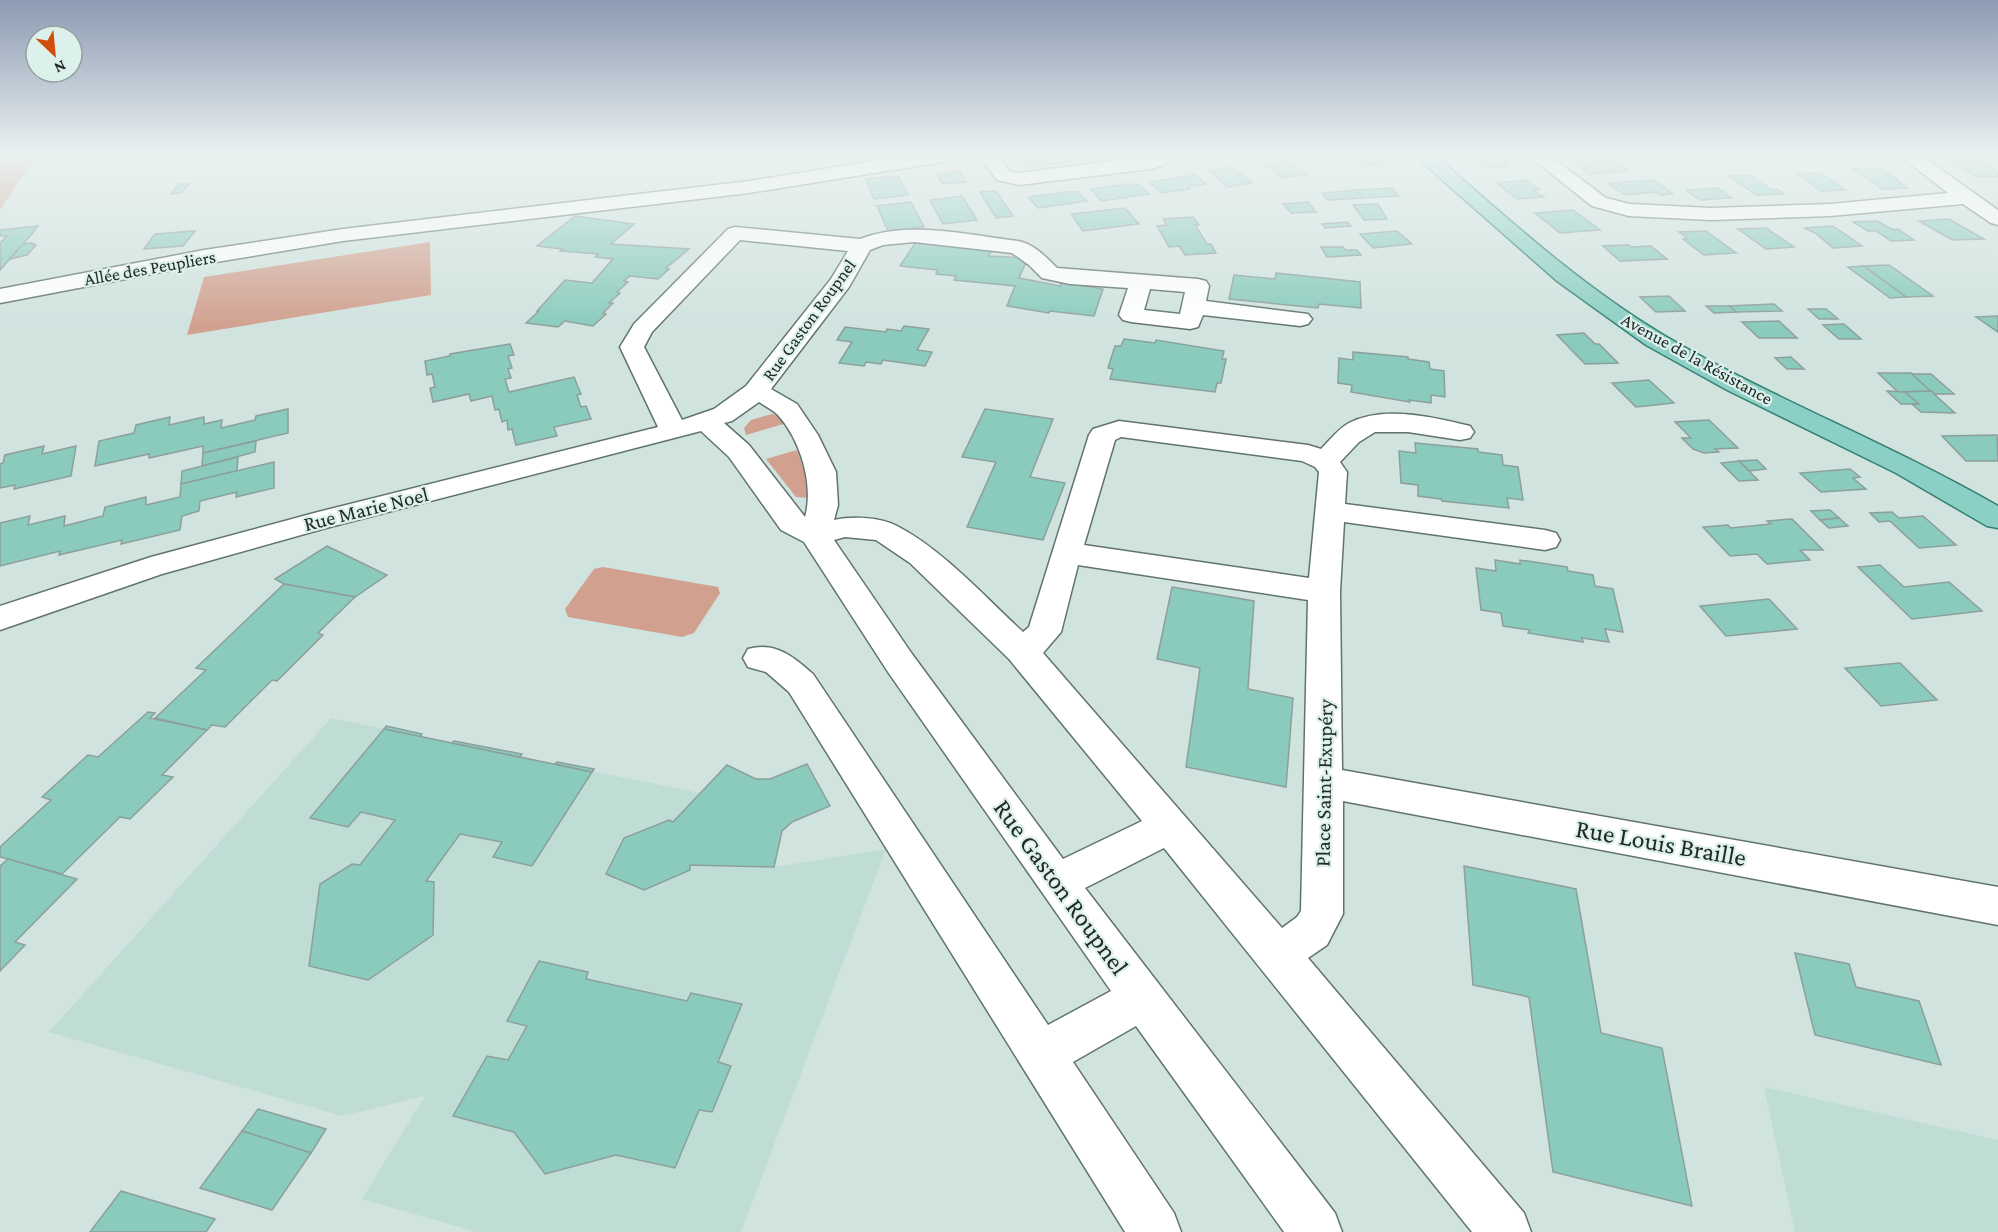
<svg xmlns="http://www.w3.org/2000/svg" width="1998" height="1232" viewBox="0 0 1998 1232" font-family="'Crimson Pro',serif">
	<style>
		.built { fill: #bfdcd5 }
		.green { fill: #d1a08e }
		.building { fill: #8acbbd; stroke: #8d9f9b; stroke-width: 1.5 }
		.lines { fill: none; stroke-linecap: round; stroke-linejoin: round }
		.minor-casing { stroke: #61736f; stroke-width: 3 }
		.major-casing { stroke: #358073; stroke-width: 3 }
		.minor { fill: #fff; fill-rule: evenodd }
		.major { fill: #8ccfc4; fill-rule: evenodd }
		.labels { text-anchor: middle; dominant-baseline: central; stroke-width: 4.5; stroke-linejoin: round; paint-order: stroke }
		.far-street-label { font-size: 18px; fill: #222a28; stroke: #ddf1ec }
		.street-label { font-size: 21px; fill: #222a28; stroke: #ddf1ec }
		.near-street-label { font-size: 26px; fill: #222a28; stroke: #ddf1ec }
	</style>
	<rect width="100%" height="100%" fill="#d0e3df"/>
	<!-- built -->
	<g class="built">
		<path d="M331,718L700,793L673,822L669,820L606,874L644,890L689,870L690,865L774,867L886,849L741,1232H477L362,1199L425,1096L342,1116L49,1032Z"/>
		<path d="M1764,1087L1998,1140V1232H1795Z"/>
	</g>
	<!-- green -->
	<g class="green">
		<path d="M0,156H36L0,210Z"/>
		<path d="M430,242L431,295L187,335L204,277Z"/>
		<path d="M772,414L779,416L787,423L746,435L744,428L751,420Z"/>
		<path d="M797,450L812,493L809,498L796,497L766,459Z"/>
		<path d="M603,567L718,587L720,593L694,633L682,637L568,617L565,609L594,569Z"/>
	</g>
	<!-- building -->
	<g class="building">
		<path d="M1027,156H1065L1070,162L1029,167L1025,163L1034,162Z"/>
		<path d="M1354,156H1378L1387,164L1366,166Z"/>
		<path d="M1476,156H1502L1509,162H1504L1510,166L1485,168L1480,163H1485Z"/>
		<path d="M1758,156H1804L1812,161L1769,163Z"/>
		<path d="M1979,160L1998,172V177H1977L1950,161Z"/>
		<path d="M1289,161L1307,175L1282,178L1265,164Z"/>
		<path d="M1614,161L1628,171L1590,174L1576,163Z"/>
		<path d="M1232,167L1252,183L1228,187L1209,171Z"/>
		<path d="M1877,168L1899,180H1896L1908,188L1882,189L1853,169Z"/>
		<path d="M959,171L966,182L943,184L936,174Z"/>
		<path d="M1821,173L1846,190L1821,191L1797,174Z"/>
		<path d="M1195,175L1206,184L1188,187L1190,189L1162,193L1149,182Z"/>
		<path d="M1750,175L1772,190L1777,189L1784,194L1757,195L1728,176Z"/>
		<path d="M898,176L908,195L874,199L866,179Z"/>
		<path d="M1527,180L1540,190H1532L1544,197L1517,199L1497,183Z"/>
		<path d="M1654,180L1673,194L1661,195L1656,192L1625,195L1608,183Z"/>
		<path d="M179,184H189L181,193L171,194Z"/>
		<path d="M1127,184L1139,185L1149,194L1101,201L1091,189Z"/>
		<path d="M1392,188L1399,196L1362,198L1356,190Z"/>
		<path d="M1718,188L1732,198L1700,200L1686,190Z"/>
		<path d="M1356,190L1362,198L1328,200L1322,193Z"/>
		<path d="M996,191L1013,216L996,218L980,192Z"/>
		<path d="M1065,192H1078L1087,201L1038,208L1028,197Z"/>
		<path d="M962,196L977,220L943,224L930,200Z"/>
		<path d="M911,202L924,227L888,231L877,206Z"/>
		<path d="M1308,202L1316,212L1291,213L1283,204Z"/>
		<path d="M1378,204L1387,219L1364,220L1353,205Z"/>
		<path d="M1125,208L1139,224L1083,231L1071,214Z"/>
		<path d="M1573,210L1600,230L1560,233L1535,213Z"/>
		<path d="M575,216L634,224L611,244L689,249L666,268L669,269L658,279L630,276L624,281L628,282L617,292L620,293L609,303H613L603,313L606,314L593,326L565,321L558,327L526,323L539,311H537L565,280L592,283L613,259L595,257L598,254L560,251L562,249L537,246Z"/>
		<path d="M1193,217L1199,225H1195L1207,244H1211L1216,253L1185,255L1179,246L1169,247L1157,226L1167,225L1163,219Z"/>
		<path d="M1949,219L1984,239L1952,240L1919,221Z"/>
		<path d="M1877,221L1893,230L1898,229L1914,240L1891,241L1876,231H1868L1853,222Z"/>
		<path d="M1347,222L1351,226L1325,228L1322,224Z"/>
		<path d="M38,226L32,234L0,270V243L7,236H0V230Z"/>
		<path d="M1833,226L1862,246L1833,248L1815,233L1804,228Z"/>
		<path d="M1766,228L1794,247L1766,249L1738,229Z"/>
		<path d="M195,231L183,246L144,249L155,234Z"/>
		<path d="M1397,231L1412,244L1373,248L1360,234Z"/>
		<path d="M1706,231L1736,253L1704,255L1683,239H1688L1679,232Z"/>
		<path d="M916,242L992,251L988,256L1028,258L1019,278L1060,286L1061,282L1103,289L1094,316L1050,311L1049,313L1007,306L1015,286L954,280L956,276L936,274L937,270L900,266Z"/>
		<path d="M32,243L36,245L27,255L10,259L23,244Z"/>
		<path d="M1629,245L1631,247L1651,246L1667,259L1620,261L1603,246Z"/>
		<path d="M1321,247H1343L1345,250H1357L1361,255L1327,257Z"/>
		<path d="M1889,265L1895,269L1933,296L1906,297L1864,266Z"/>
		<path d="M1864,266L1869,270L1906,297L1890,298L1848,267Z"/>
		<path d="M1276,273L1360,282L1361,308L1319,304L1318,308L1229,299L1234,275L1275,279Z"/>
		<path d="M1669,296L1685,311L1656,312L1640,297Z"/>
		<path d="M1774,304L1782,311L1736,312L1729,306Z"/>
		<path d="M1706,306H1729L1736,312L1714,313Z"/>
		<path d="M1808,309H1826L1838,319H1819Z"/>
		<path d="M1998,316V332L1976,317Z"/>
		<path d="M1779,321L1797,338H1759L1742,322Z"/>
		<path d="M1844,324L1861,339H1839L1823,325Z"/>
		<path d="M904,326L929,329L917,350L932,352L925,366L883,360L881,364L866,362L864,366L839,363L852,342L837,340L845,327L886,332L887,329L901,331Z"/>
		<path d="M1584,333L1595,344H1599L1618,363L1585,364L1557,335Z"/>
		<path d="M1124,339L1155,343L1156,340L1224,351L1222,359H1226L1221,383H1217L1215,392L1110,379L1113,369L1108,368L1115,346H1121Z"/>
		<path d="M510,344L514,355L508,356L512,368L508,369L511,378L505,379L509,392L574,377L581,394L577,395L581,407L586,406L591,419L554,427L557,436L516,445L512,429L508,430L507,420L502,422L499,409L495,410L492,396L471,401L469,394L433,402L430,388L435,387L432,374L427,375L425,361L450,356V354Z"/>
		<path d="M1353,352L1408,357V359L1429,362L1430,369L1444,371L1445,397L1431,395V403L1409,400L1410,402L1351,392L1352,385L1338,383L1339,358L1353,360Z"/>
		<path d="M1791,357L1804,369H1787L1775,358Z"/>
		<path d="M1878,373H1911L1932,391L1898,392Z"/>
		<path d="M1912,374H1931L1954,394H1934Z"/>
		<path d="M1649,380L1674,403L1636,407L1612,383Z"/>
		<path d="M1887,391L1905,392L1919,404H1901Z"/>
		<path d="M1932,391L1934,394L1955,413L1921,412L1912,404H1919L1905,392Z"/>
		<path d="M288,409V433L203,453V446L149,458V454L95,466L99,441L134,433L136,425L170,417L169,425L204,417V424L222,420L221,428L255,420L256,416Z"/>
		<path d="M985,409L1053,419L1030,477L1065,483L1043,540L967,527L996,462L962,457Z"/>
		<path d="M1709,420L1738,448L1715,449L1719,452L1704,453L1693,449L1682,438H1691L1675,422Z"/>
		<path d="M1997,435L1998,461H1966L1942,436Z"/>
		<path d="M256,441L255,452L202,466L203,453Z"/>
		<path d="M1415,443L1478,449V452L1502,455L1503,465L1518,467L1523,500L1507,498L1509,508L1442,501L1441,499L1418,496V485L1401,483L1399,451L1416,453Z"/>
		<path d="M44,446L42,454L76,446L71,476L14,489L15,485L0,488V464L3,463L5,455Z"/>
		<path d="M238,457L237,471L181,484L182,471Z"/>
		<path d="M1757,460L1766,469L1749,471L1739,461Z"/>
		<path d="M1739,461L1758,480L1739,481L1721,463Z"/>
		<path d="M274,462V488L236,497L237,492L200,501L199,511L182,516L180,530L121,544L122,540L59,555L60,551L0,566V523L30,516L28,525L65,516L64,526L103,516L105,507L146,497V505L180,497L181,484Z"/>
		<path d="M1850,469L1860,477L1853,478L1866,489L1821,492L1800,473Z"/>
		<path d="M1830,510L1839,518L1820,520L1811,511Z"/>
		<path d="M1892,512L1899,518L1923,516L1956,545L1919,548L1890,521L1879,522L1870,513Z"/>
		<path d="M1839,518L1848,526L1829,528L1820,520Z"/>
		<path d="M1792,519L1823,550H1800L1810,560L1767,564L1757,554L1730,556L1703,527L1728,525L1731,528L1771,524L1767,521Z"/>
		<path d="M327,546L387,575L355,597L284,584L275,579Z"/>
		<path d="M1495,560L1520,564V560L1567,567L1568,571L1593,575L1595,586L1613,589L1623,632L1605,629L1609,642L1582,638L1583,642L1528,633L1530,630L1503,626L1501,613L1481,610L1476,568L1496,571Z"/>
		<path d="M1880,565L1904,587L1949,582L1982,611L1912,619L1858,567Z"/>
		<path d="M284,584L355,597L318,633L323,635L277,681L272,680L225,727L212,725L207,730L155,718L206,670L196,668Z"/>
		<path d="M1172,587L1254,601L1248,689L1293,698L1286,787L1186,767L1200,668L1157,659Z"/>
		<path d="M1769,599L1797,629L1726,636L1700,606Z"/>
		<path d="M1900,663L1937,700L1881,706L1845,668Z"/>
		<path d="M148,712L155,713L150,718L207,730L162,775L173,777L130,819L120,817L62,874L0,857V847L51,800L42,797L88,755L98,757Z"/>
		<path d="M386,726L422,734L420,737L384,729Z"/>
		<path d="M384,729L592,772L532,866L493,857L502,842L460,834L426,881L434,882L433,935L368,980L309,966L320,884L352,864L360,865L395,820L361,812L348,827L310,818Z"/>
		<path d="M454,741L522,754L520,757L452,743Z"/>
		<path d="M557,762L594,769L592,772L555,764Z"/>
		<path d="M807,764L830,806L792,822L782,831L774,867L690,865V870L644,890L606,874L624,838L669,820L673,822L727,765L756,779H770Z"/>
		<path d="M8,859L77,879L15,942L25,945L0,971V866Z"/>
		<path d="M1464,866L1576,889L1601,1033L1662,1048L1692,1206L1553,1172L1529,997L1473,985Z"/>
		<path d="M1795,953L1849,964L1856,987L1919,1001L1941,1065L1815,1035Z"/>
		<path d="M539,961L588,972L586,979L687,1001L691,993L742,1004L718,1062L731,1066L712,1112L699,1110L675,1168L616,1155L545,1174L514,1132L453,1116L487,1056L508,1060L527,1026L507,1021Z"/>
		<path d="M258,1109L326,1129L311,1153L242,1131Z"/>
		<path d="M242,1131L311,1153L272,1210L200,1188Z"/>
		<path d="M121,1191L215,1219L206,1232H90Z"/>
	</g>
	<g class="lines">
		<defs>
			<g id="minor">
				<path d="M904,156H951L949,160L942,162L749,193L343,241L204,264L0,303V289L204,250L343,229L749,181Z"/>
				<path d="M979,156H998L1010,172L1019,173L1151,156H1170L1166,164L1151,169L1019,185L997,180Z"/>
				<path d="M1529,156H1550L1606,198L1630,204L1711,208L1830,204L1948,193L1900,156H1922L1998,210V225L1991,223L1963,204L1830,216L1711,220L1629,216L1592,206Z"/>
				<path d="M735,227L860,239C908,220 968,235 1018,241C1034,244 1046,257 1057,268L1198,279L1206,281L1209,286L1206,301L1308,314L1312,319L1308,324L1300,326L1203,315L1198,327L1190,329L1131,322L1123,320L1119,315L1128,288L1070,284L1042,278L1029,265L1012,253L914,242L883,245L870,250L849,287L771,389L797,404L818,435L836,472L838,505L834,520C852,516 880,517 897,526C942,549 986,598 1023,632L1029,627L1089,435L1093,429L1119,421L1308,445L1321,449C1330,440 1338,429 1349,423C1383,405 1434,417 1470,426L1474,432L1470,438L1460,440L1408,432H1375L1359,442L1340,462L1347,472L1345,504L1545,530L1556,533L1560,540L1556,547L1545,550L1344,522L1340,591L1342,770L1998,887V925L1343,801V914L1327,945L1308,958L1524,1213L1531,1232H1472L1164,848L1085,888L1335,1213L1342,1232H1284L1136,1026L1073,1062L1174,1213L1181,1232H1125L789,692L766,672L748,667L743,658L748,649C775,641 794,657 813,674L1048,1025L1111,991L888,672L804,542L781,530L729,457L701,431L326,528L162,574L0,630V606L151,557L318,512L658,427L620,347L634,324L728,229ZM740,240L848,251L831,279L746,386L714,409L682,420L644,347L652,332ZM1150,289L1185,292L1180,314L1144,310ZM759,402C765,406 773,410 778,415C801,441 814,485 805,517L749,445L724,423L732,421ZM1121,437L1302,461L1315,467L1319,472L1309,578L1084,545L1115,440ZM845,537L876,540L910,563L1009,659L1142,821L1063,859L912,654L834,540ZM1078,565L1308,600L1301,911L1297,917L1282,928L1043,653L1061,632Z"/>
			</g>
			<path id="major" d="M1415,156H1436C1509,220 1581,286 1665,336C1773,399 1890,444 1998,506V528L1987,526L1896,473L1727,390L1646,345L1557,281Z"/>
		</defs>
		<!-- minor casing -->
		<use href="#minor" class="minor-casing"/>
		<!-- major casing -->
		<use href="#major" class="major-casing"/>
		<!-- minor -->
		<use href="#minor" class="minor"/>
		<!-- major -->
		<use href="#major" class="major"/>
	</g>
	<!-- sky -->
	<linearGradient id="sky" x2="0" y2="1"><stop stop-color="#8d9ab2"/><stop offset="0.47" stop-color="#eaf2f1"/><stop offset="1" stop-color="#eaf2f1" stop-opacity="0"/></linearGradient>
	<rect width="1998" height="329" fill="url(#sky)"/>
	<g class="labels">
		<!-- far-street labels -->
		<g class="far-street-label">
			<text transform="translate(150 268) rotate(-10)">Allée des Peupliers</text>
			<text transform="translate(809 320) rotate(-54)">Rue Gaston Roupnel</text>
			<text transform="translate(1697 359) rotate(29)">Avenue de la Résistance</text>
		</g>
		<!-- street labels -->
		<g class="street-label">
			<text transform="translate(366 509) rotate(-14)">Rue Marie Noel</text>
			<text transform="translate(1324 783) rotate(-89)">Place Saint-Exupéry</text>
		</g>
		<!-- near-street labels -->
		<g class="near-street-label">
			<text transform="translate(1661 843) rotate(10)">Rue Louis Braille</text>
			<text transform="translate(1061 887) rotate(54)">Rue Gaston Roupnel</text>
		</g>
	</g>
	<!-- north arrow -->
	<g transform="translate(54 54) rotate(154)"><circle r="28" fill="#ddf1ec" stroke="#92a19e" stroke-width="1.5"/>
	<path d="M0-4.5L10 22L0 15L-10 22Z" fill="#d24d0d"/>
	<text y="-9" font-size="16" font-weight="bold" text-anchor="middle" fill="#222a28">N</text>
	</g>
</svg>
